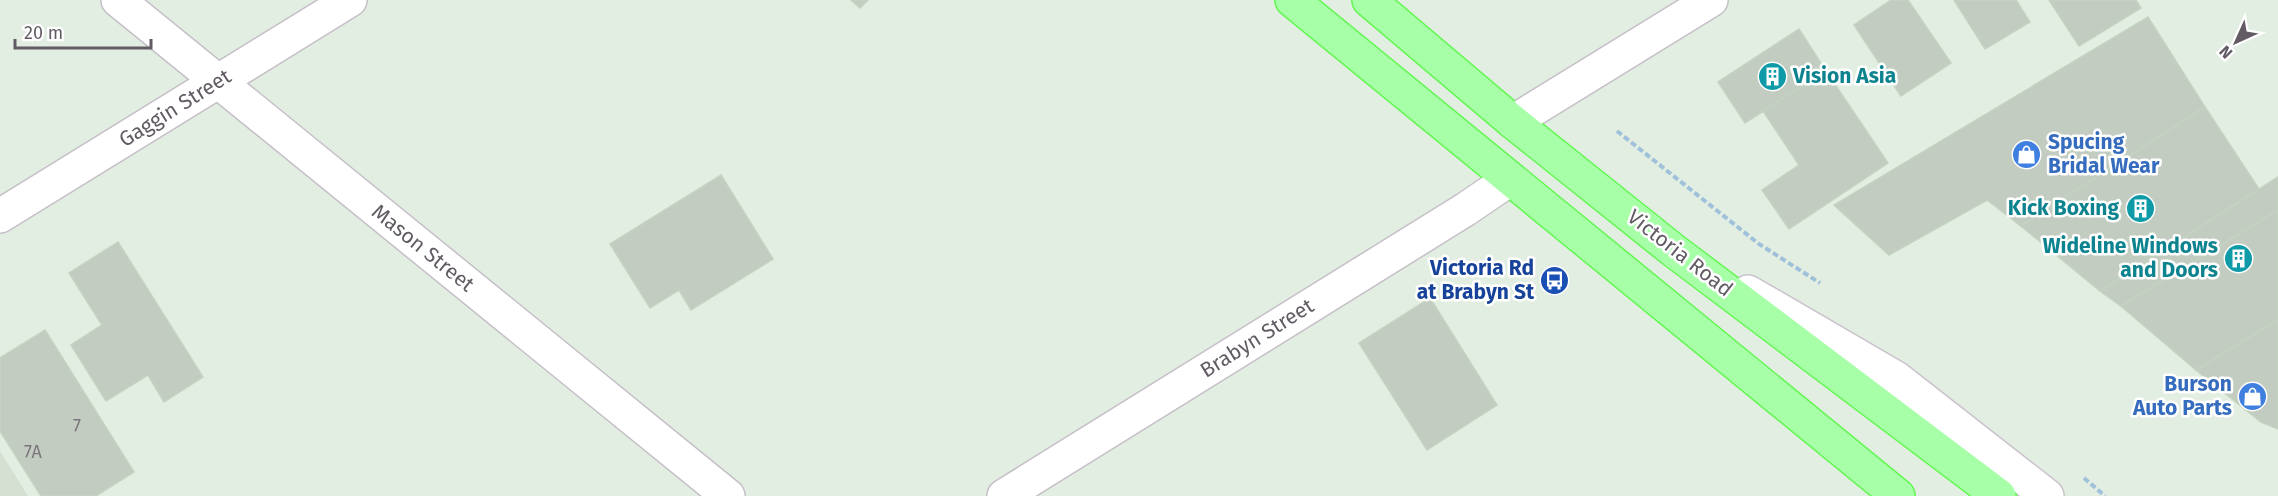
<svg xmlns="http://www.w3.org/2000/svg" width="2278" height="496" viewBox="0 0 2278 496" font-family="'Fira Sans',sans-serif">
	<style>
		.education { fill: #d5e0d3 }
		.building { fill: #c3ccc1; stroke: #c3d3c1; stroke-width: 1.5 }
		.lines { fill: none; stroke-linecap: round; stroke-linejoin: round }
		.street-casing { stroke: #c5bfc7; stroke-width: 36 }
		.secondary-casing { stroke: #cac2cc; stroke-width: 36 }
		.primary-casing { stroke: #64f753; stroke-width: 36 }
		.path { stroke: #a0c1da; stroke-width: 4; stroke-dasharray: 6 3; stroke-linecap: butt }
		.street { stroke: #fff; stroke-width: 33 }
		.secondary { stroke: #fff; stroke-width: 33 }
		.primary { stroke: #a7ffa8; stroke-width: 33 }
		.labels { text-anchor: middle; dominant-baseline: central; stroke-width: 5; stroke-linejoin: round; paint-order: stroke }
		.number-label { font-size: 18px; fill: #7a777b }
		.culture-label { font-size: 21px; font-weight: bold; fill: #0d838f; stroke: #fff; text-anchor: end }
		.street-label { font-size: 21px; fill: #625b64; stroke: #fff }
		.shop-label { font-size: 21px; font-weight: bold; fill: #366cbe; stroke: #fff; text-anchor: start }
		.transit-label { font-size: 21px; font-weight: bold; fill: #164399; stroke: #fff; text-anchor: end }
	</style>
	<rect width="100%" height="100%" fill="#e3eee3"/>
	<!-- education -->
	<path class="education" d="M0,451L28,496H0Z"/>
	<!-- building -->
	<g class="building">
		<path d="M851,0H868L860,8Z"/>
		<path d="M1891,0H1908L1951,63L1901,96L1854,25Z"/>
		<path d="M1954,0H2016L2030,22L1985,49Z"/>
		<path d="M2049,0H2136L2141,8L2079,46Z"/>
		<path d="M2148,17L2205,107L2021,226L1987,200L1889,255L1834,205Z"/>
		<path d="M1799,29L1826,71L1745,123L1718,82Z"/>
		<path d="M1826,71L1888,163L1789,229L1762,190L1799,165L1763,111Z"/>
		<path d="M2205,107L2259,189L2100,291L2021,226Z"/>
		<path d="M721,175L773,259L691,310L679,290L650,308L610,244Z"/>
		<path d="M2278,177V210L2121,306L2100,291Z"/>
		<path d="M2278,210V320L2196,370L2121,306Z"/>
		<path d="M118,242L203,377L164,402L148,375L106,401L71,345L102,325L69,273Z"/>
		<path d="M1430,298L1497,405L1427,450L1359,343Z"/>
		<path d="M2278,320V429L2261,422L2196,370Z"/>
		<path d="M45,330L134,472L96,496H41L0,431V358Z"/>
	</g>
	<g class="lines">
		<defs>
			<g id="street">
				<path d="M118,0L728,496"/>
				<path d="M1513,122L1711,0"/>
				<path d="M0,216L350,0"/>
				<path d="M1004,496L1466,209L1510,179"/>
			</g>
			<path id="secondary" d="M1748,292L1896,378L2047,496"/>
			<g id="primary">
				<path d="M1292,0L1898,496"/>
				<path d="M1369,0L1513,122L1673,250L1999,496"/>
			</g>
		</defs>
		<!-- street casing -->
		<use href="#street" class="street-casing"/>
		<!-- secondary casing -->
		<use href="#secondary" class="secondary-casing"/>
		<!-- primary casing -->
		<use href="#primary" class="primary-casing"/>
		<!-- path -->
		<g class="path">
			<path d="M1617,131L1759,244L1820,283"/>
			<path d="M2084,478L2105,496"/>
		</g>
		<!-- street -->
		<use href="#street" class="street"/>
		<!-- secondary -->
		<use href="#secondary" class="secondary"/>
		<!-- primary -->
		<use href="#primary" class="primary"/>
	</g>
	<!-- icons -->
	<defs>
		<symbol id="building-disc" viewBox="-11 -11 22 22"><circle r="9.5" fill="#0f9aa8" stroke="#fff"/><path d="M-4-6H4V6H1V3H-1V6H-4ZM-2.5-4.3h1.7v1.8h-1.7ZM.8-4.3h1.7v1.8H.8ZM-2.5-1h1.7V.8h-1.7ZM.8-1h1.7V.8H.8Z" fill="#fff"/></symbol>
		<symbol id="shop-disc" viewBox="-11 -11 22 22"><circle r="9.5" fill="#3f7fe0" stroke="#fff"/><path d="M-5-2.5h2.3a2.7 3.5 0 0 1 5.4 0H5L5.5 6h-11ZM-1.5-2.5h3a1.5 2.3 0 0 0-3 0Z" fill="#fff"/></symbol>
		<symbol id="bus-disc" viewBox="-11 -11 22 22"><circle r="9.5" fill="#1a4fb4" stroke="#fff"/><path d="M-5-6H5V4H4V6H2V4H-2V6H-4V4H-5ZM-3.5-4V0h7V-4ZM-3.5 1.2v1.5H-2V1.2ZM2 1.2v1.5H3.5V1.2Z" fill="#fff"/></symbol>
	</defs>
	<g fill-rule="evenodd">
		<use href="#building-disc" x="1756" y="60" width="33" height="33"/>
		<use href="#shop-disc" x="2010" y="138" width="33" height="33"/>
		<use href="#building-disc" x="2124" y="192" width="33" height="33"/>
		<use href="#building-disc" x="2222" y="242" width="33" height="33"/>
		<use href="#bus-disc" x="1538" y="264" width="33" height="33"/>
		<use href="#shop-disc" x="2236" y="380" width="33" height="33"/>
	</g>
	<g class="labels">
		<!-- number labels -->
		<g class="number-label">
			<text x="77" y="426">7</text>
			<text x="33" y="452">7A</text>
		</g>
		<!-- culture labels -->
		<g class="culture-label">
			<text x="1793" y="76" text-anchor="start">Vision Asia</text>
			<text x="2119" y="208">Kick Boxing</text>
			<text x="2218" y="246">Wideline Windows<tspan x="2218" dy="24">and Doors</tspan></text>
		</g>
		<!-- street labels -->
		<g class="street-label">
			<text transform="translate(175 108) rotate(-32)">Gaggin Street</text>
			<text transform="translate(423 248) rotate(39)">Mason Street</text>
			<text transform="translate(1680 253) rotate(38)">Victoria Road</text>
			<text transform="translate(1257 338) rotate(-32)">Brabyn Street</text>
		</g>
		<!-- shop labels -->
		<g class="shop-label">
			<text x="2048" y="142">Spucing<tspan x="2048" dy="24">Bridal Wear</tspan></text>
			<text x="2232" y="384" text-anchor="end">Burson<tspan x="2232" dy="24">Auto Parts</tspan></text>
		</g>
		<!-- transit labels -->
		<g class="transit-label">
			<text x="1534" y="268">Victoria Rd<tspan x="1534" dy="24">at Brabyn St</tspan></text>
		</g>
	</g>
	<!-- north arrow -->
	<g transform="translate(2236 42) rotate(225)" stroke="#ffffff" stroke-width="4.5" paint-order="stroke">
	<path d="M0-4.5L10 22L0 15L-10 22Z" fill="#625b64"/>
	<text y="-9" font-size="16" font-weight="bold" text-anchor="middle" fill="#625b64">N</text>
	</g>
	<!-- scale -->
	<path d="M15 39v9h136v-9" fill="none" stroke="#625b64" stroke-width="3"/>
	<text x="24" y="39" font-size="18" fill="#625b64" stroke="#ffffff" stroke-width="4.5" paint-order="stroke">20 m</text>
</svg>
